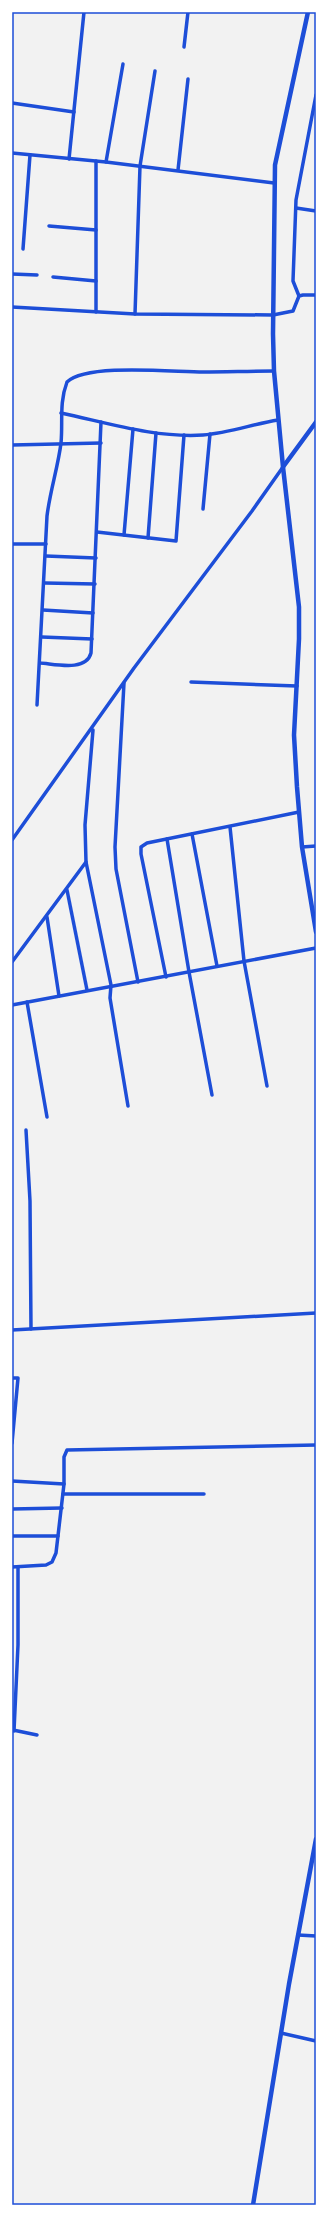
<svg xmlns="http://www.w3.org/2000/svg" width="328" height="2217" viewBox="0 0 328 2217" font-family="'Archivo Narrow',sans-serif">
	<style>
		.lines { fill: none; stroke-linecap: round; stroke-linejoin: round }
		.minor { stroke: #1d4ed8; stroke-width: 3.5 }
		.tertiary { stroke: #1d4ed8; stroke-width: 4.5 }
		.neatline { fill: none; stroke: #1d4ed8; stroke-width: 1.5 }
	</style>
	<rect width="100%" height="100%" fill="#f2f2f2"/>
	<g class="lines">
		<!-- minor -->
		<g class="minor">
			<path d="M184,47L188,12"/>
			<path d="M12,103L74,112"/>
			<path d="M12,153L106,162L274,183"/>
			<path d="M69,159L84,12"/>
			<path d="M96,161V312"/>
			<path d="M106,162L123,64"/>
			<path d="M178,170L188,79"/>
			<path d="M296,208L316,211"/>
			<path d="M49,226L96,230"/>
			<path d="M23,249L30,155"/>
			<path d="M12,274L37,275"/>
			<path d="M53,277L96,281"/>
			<path d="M299,296L293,281L296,200L316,95"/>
			<path d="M12,307L135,314L273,315L293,311L299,296L303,295H316"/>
			<path d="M135,314L140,166L155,71"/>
			<path d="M61,413C108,423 155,438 203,435C229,433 253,424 278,420"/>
			<path d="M12,445L101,443"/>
			<path d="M203,509L210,434"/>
			<path d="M97,532L176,541L184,435"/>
			<path d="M124,535L133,429"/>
			<path d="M148,538L156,433"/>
			<path d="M12,544H46"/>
			<path d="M46,556L96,558"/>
			<path d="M45,583L95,584"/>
			<path d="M43,610L93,613"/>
			<path d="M42,637L92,639"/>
			<path d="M40,663C55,664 86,672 91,653L101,422"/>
			<path d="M191,682L297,686"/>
			<path d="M124,683L115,847L116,869L138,982"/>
			<path d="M37,705L47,516C50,491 58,467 61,443C63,422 59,403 67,382C87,363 173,372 203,372C226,372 250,371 274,371"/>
			<path d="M93,730L85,825L86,862L111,985L110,998L128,1106"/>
			<path d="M230,827L244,961L267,1086"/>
			<path d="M192,834L217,966"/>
			<path d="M167,839L189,972L212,1095"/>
			<path d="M12,840L134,668L252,511L283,467"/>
			<path d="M302,847L316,846"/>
			<path d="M67,890L87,990"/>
			<path d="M47,917L59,996"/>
			<path d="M12,962L86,862"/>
			<path d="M166,977L141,854V847L147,843L299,812"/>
			<path d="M27,1002L47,1117"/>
			<path d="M12,1005L316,948"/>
			<path d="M26,1130L30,1201L31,1329"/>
			<path d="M12,1330L316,1313"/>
			<path d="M12,1378H18L12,1443"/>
			<path d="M12,1481L64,1484"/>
			<path d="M63,1494H204"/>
			<path d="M12,1509L62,1508"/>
			<path d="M12,1536H58"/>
			<path d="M12,1567L46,1565L52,1562L56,1553L64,1484V1457L67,1450L316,1445"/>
			<path d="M13,1730L37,1735"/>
			<path d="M14,1731L18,1645V1567"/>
			<path d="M298,1935L316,1936"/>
			<path d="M281,2033L316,2041"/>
		</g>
		<!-- tertiary -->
		<g class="tertiary">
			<path d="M308,12L275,165L273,334L274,371L283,467L299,607V639L294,735L297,787L302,847L316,932"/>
			<path d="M283,467L316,422"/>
			<path d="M253,2205L289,1984L316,1839"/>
		</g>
	</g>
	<!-- border -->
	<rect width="328" height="2217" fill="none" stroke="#ffffff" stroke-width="26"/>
	<rect x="13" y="13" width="302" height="2191" class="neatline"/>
</svg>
